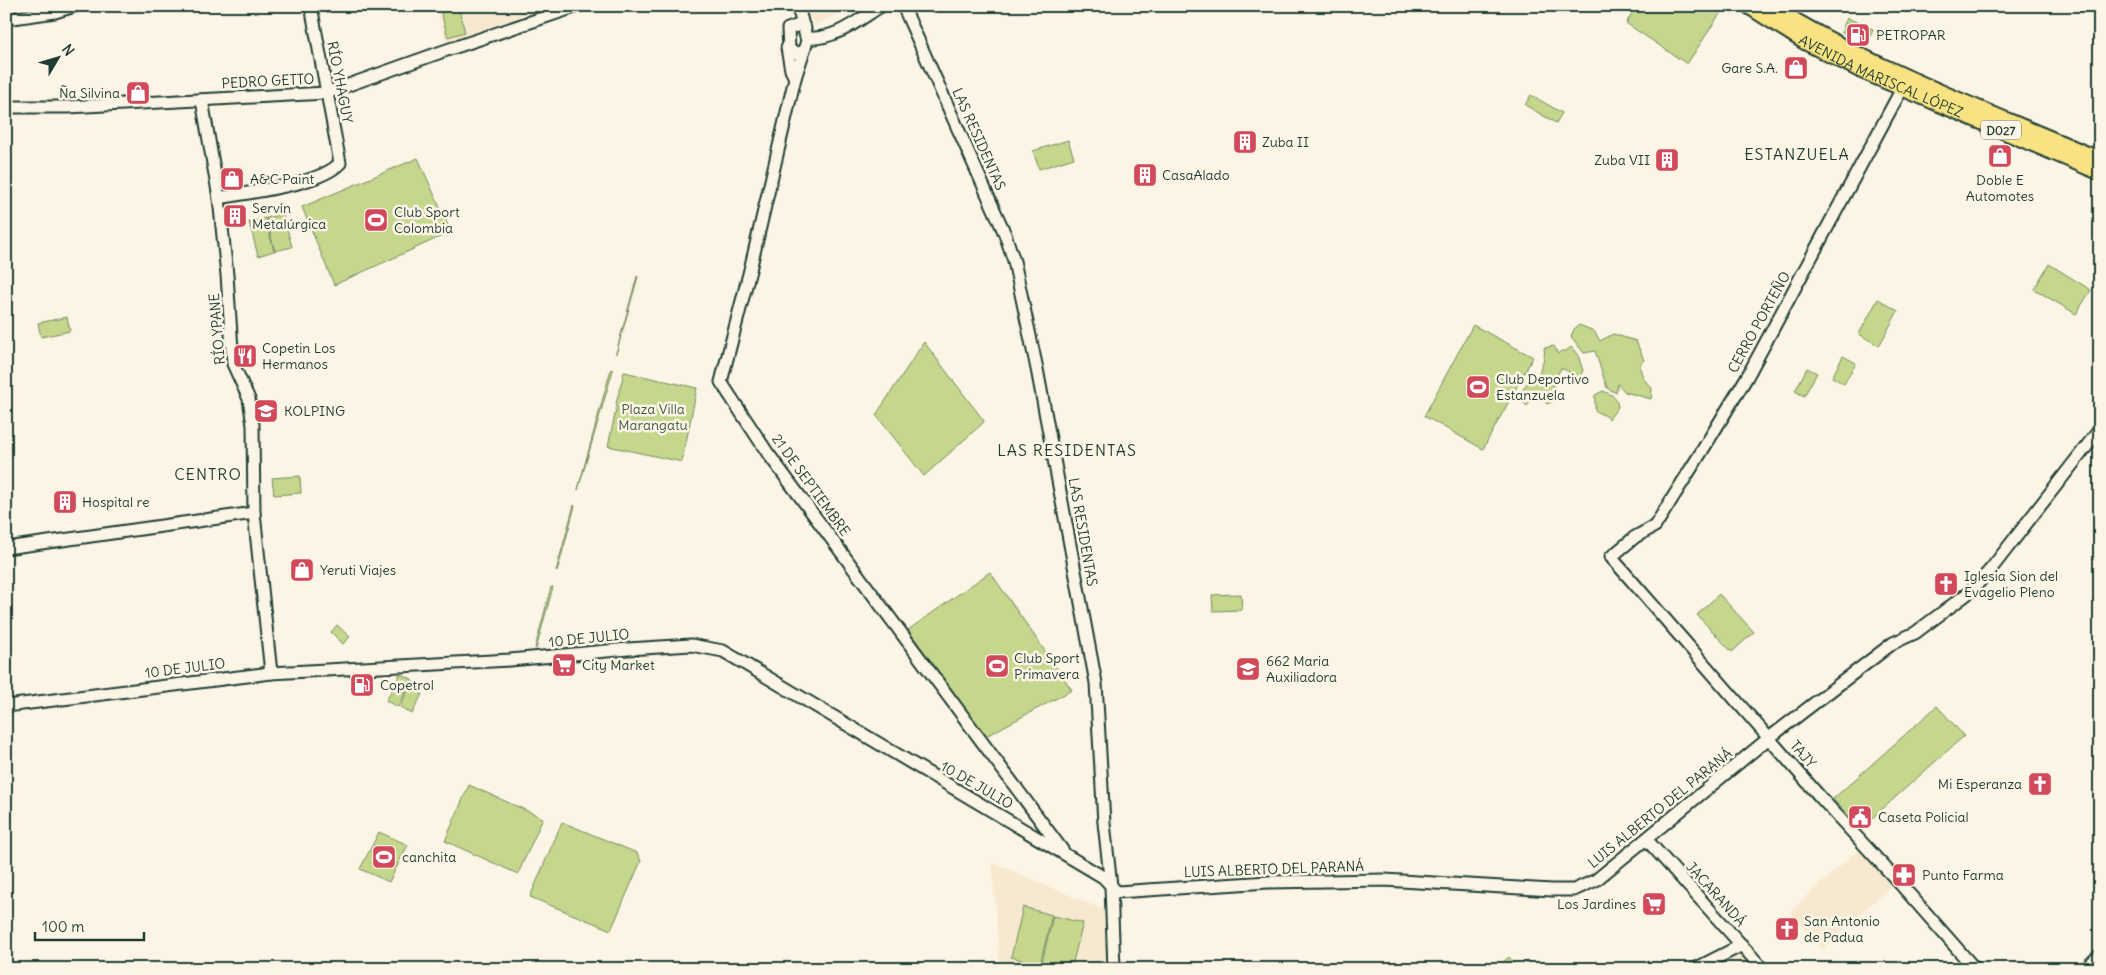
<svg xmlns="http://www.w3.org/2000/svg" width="2106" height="975" viewBox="0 0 2106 975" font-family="Delius,sans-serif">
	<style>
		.built { fill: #f7e9d0 }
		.green { fill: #c4d78c; stroke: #728a60 }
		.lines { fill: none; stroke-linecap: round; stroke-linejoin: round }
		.secondary-casing { stroke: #1f3d34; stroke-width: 15 }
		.highway-casing { stroke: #1f3d34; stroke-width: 19 }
		.secondary { stroke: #fcf5e5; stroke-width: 11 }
		.highway { stroke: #f8e281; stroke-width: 15 }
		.labels { text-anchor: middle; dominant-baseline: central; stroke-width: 5; stroke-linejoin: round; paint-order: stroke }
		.shield { fill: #fcf5e5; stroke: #617469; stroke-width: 1 }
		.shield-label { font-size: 12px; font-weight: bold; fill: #1f3d34 }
		.poi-label { font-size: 14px; fill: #1f3d34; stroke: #fcf5e5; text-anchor: start }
		.street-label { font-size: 14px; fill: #1f3d34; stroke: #fcf5e5 }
		.park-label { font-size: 14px; fill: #405c46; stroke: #fcf5e5 }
		.quarter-label { font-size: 16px; letter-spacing: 1px; fill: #1f3d34; stroke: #fcf5e5 }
	</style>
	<rect width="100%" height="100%" fill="#fcf5e5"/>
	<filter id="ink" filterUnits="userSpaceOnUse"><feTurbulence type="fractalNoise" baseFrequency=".02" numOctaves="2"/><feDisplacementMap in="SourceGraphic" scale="10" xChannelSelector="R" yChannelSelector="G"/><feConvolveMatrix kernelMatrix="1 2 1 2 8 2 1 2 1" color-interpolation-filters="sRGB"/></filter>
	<g filter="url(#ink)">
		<!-- built -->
		<g class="built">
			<path d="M436,6H572L541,10L446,42Z"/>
			<path d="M804,6H853L815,25Z"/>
			<path d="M1859,849L1892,885L1823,949L1789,912Z"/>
			<path d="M992,862L1104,910L1108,969H1000Z"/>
			<path d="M1741,950L1757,969H1743L1735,960L1718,969H1701Z"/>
		</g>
		<!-- green -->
		<g class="green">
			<path d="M439,6H458L465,32L448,37Z"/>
			<path d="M1637,6H1725L1687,64L1626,23Z"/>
			<path d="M1847,18L1873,29L1868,43L1841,32Z"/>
			<path d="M1531,95L1562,113L1556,123L1525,105Z"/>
			<path d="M1068,140L1074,158L1039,169L1033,151Z"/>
			<path d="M418,158L451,232L334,285L302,207Z"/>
			<path d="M283,214L292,247L275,251L266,218Z"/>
			<path d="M265,218L274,251L258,256L249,222Z"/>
			<path d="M2049,264L2091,290L2076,314L2034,289Z"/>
			<path d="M637,276L638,277L616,354V353Z"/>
			<path d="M1878,299L1898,311L1879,346L1859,334Z"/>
			<path d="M67,317L70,331L41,337L38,323Z"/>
			<path d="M1473,325L1533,357L1483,449L1424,416Z"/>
			<path d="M1579,325L1594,331L1600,341L1613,334L1636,341L1644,360L1640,364C1640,374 1645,382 1652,388L1651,399L1625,392L1618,384L1616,393L1607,388L1595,351L1584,353L1572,338L1571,336L1574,329Z"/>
			<path d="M924,342L984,421L983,423L924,476L876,415Z"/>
			<path d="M1554,346L1558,354L1561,351H1566L1571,347L1578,355L1583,371L1579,377L1561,368L1558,374L1549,380L1557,391L1558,399L1547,404L1541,397L1531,399L1527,406L1518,397L1529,380L1539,375C1541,365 1546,358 1544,348Z"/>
			<path d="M1843,356L1856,363L1844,384L1832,377Z"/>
			<path d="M1807,368L1817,373L1804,396L1795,391Z"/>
			<path d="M611,369L613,370L578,490V489Z"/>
			<path d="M624,372L697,388L682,462L608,446L617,405L616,404Z"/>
			<path d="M1603,391C1611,394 1617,397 1618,407L1609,419L1606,416L1595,411V395Z"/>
			<path d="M300,476L301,493L274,495L272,478Z"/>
			<path d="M574,505L575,506L557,572L556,571Z"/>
			<path d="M990,572L1072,690L988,735L984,734L908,630Z"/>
			<path d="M551,587H553L536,649L535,648Z"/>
			<path d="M1241,594L1242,610L1213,611L1212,595Z"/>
			<path d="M1719,594L1754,632L1732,652L1697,615Z"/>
			<path d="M337,625L350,637L343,644L331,632Z"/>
			<path d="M400,674L412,679L398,707L386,701Z"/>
			<path d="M412,681L425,688L412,714L400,707Z"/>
			<path d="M1937,706L1964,736L1860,829L1833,799Z"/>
			<path d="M469,785L543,818L518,874L445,841Z"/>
			<path d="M562,822L637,853L641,861L611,930L530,897Z"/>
			<path d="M379,832L408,845L389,882L360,869Z"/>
			<path d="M1023,907L1052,915L1040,965L1011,957Z"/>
			<path d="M1053,916L1083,923L1071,969H1054L1041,965Z"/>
			<path d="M1509,957L1518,969H1495Z"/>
		</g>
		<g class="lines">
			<defs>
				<g id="secondary">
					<path d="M795,6L800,14L807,41L795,78L750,270L721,382L767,452L1063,851"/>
					<path d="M903,6L1005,234L1014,261L1037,369L1096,683L1104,823L1111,886L1114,969"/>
					<path d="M6,19L55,12L75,6"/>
					<path d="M807,38C835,40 857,21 881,6"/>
					<path d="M787,48L791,70L795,78"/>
					<path d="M803,52L796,53L789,50L788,29L799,25L805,28"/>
					<path d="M1906,81L1747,377L1702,451L1655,526L1635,537L1611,557L1821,798L1903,887L1975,969"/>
					<path d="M202,100L219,198L227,275L233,364L249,399L253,425L254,513L271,673"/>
					<path d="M6,107H68L326,93L444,51L578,6"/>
					<path d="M219,198C249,192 320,185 340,163L311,6"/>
					<path d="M6,548L254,513"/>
					<path d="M6,706L271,673L510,660L628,649L691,645L723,651L735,658L1103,877L1117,892L1268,882L1384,880L1552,890H1574L1596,880L1769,738L1893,643L1915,633L1971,591L1991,569L2100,429"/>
					<path d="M1647,840L1763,969"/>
					<path d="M1695,969L1742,945"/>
					<path d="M2085,969L2100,955"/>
				</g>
				<g id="highway">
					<path id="s1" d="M1749,6L1804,41L1863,71L2100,172"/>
					<path d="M1770,6C1873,70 1989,112 2100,160"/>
				</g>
			</defs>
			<!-- secondary casing -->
			<use href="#secondary" class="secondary-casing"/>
			<!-- highway casing -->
			<use href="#highway" class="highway-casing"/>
			<!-- secondary -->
			<use href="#secondary" class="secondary"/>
			<!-- highway -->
			<use href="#highway" class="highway"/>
		</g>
	</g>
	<!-- icons -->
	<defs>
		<symbol id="fuel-square" viewBox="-11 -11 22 22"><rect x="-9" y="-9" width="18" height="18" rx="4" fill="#d1495b" stroke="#fcf5e5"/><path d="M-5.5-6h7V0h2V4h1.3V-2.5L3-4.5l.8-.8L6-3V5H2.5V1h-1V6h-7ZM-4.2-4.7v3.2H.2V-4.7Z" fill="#fff"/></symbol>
		<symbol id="shop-square" viewBox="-11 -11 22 22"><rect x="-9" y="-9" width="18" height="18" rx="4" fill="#d1495b" stroke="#fcf5e5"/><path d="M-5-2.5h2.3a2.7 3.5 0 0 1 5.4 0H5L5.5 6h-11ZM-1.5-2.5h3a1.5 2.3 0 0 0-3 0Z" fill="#fff"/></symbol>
		<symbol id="building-square" viewBox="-11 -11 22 22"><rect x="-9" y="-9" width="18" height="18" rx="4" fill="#d1495b" stroke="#fcf5e5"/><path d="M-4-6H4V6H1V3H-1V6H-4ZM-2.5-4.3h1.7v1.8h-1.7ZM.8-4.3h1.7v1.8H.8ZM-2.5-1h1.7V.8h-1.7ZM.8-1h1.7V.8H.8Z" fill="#fff"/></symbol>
		<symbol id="stadium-square" viewBox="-11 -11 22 22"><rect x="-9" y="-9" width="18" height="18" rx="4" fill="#d1495b" stroke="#fcf5e5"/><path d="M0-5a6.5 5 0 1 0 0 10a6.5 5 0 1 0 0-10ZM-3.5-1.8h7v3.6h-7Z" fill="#fff"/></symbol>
		<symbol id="restaurant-square" viewBox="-11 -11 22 22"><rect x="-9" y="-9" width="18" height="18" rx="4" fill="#d1495b" stroke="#fcf5e5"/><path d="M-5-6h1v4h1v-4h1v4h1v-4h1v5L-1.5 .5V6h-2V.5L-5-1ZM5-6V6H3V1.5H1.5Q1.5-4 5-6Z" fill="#fff"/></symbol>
		<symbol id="school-square" viewBox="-11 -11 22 22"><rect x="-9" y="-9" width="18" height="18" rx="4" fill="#d1495b" stroke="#fcf5e5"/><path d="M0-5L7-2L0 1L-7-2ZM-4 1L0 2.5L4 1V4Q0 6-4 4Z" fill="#fff"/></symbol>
		<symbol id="church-square" viewBox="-11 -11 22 22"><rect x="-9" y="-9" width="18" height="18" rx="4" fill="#d1495b" stroke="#fcf5e5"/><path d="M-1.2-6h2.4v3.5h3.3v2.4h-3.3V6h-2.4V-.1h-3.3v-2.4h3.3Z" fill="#fff"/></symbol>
		<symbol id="supermarket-square" viewBox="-11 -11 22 22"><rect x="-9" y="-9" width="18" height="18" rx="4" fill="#d1495b" stroke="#fcf5e5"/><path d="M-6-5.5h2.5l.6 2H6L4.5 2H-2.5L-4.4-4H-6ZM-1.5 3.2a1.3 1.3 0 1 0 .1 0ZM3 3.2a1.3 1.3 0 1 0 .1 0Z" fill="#fff"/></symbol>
		<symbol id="civic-square" viewBox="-11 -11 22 22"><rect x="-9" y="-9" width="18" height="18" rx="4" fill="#d1495b" stroke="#fcf5e5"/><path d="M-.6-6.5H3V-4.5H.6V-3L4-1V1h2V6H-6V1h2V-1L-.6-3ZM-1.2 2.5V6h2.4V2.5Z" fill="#fff"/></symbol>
		<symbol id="pharmacy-square" viewBox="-11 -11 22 22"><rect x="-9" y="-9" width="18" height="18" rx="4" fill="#d1495b" stroke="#fcf5e5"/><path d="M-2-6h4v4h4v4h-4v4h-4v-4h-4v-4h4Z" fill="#fff"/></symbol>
	</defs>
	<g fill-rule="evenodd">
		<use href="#fuel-square" x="1844" y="21" width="28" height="28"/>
		<use href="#shop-square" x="1782" y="54" width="28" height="28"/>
		<use href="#shop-square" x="124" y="79" width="28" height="28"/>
		<use href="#building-square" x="1231" y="128" width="28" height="28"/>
		<use href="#shop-square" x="1986" y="142" width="28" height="28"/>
		<use href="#building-square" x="1653" y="146" width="28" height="28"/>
		<use href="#building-square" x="1131" y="161" width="28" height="28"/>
		<use href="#shop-square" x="218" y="165" width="28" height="28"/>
		<use href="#building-square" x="221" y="202" width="28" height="28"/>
		<use href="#stadium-square" x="362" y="206" width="28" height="28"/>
		<use href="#restaurant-square" x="231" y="342" width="28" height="28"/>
		<use href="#stadium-square" x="1464" y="373" width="28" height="28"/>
		<use href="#school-square" x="252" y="397" width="28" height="28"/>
		<use href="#building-square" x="51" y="488" width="28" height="28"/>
		<use href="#shop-square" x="288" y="556" width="28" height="28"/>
		<use href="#church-square" x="1932" y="570" width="28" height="28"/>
		<use href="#supermarket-square" x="550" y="651" width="28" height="28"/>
		<use href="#stadium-square" x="983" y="652" width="28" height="28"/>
		<use href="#school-square" x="1234" y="655" width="28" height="28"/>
		<use href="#fuel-square" x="348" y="671" width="28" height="28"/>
		<use href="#church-square" x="2026" y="770" width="28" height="28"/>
		<use href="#civic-square" x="1846" y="803" width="28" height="28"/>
		<use href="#stadium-square" x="370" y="843" width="28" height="28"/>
		<use href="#pharmacy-square" x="1890" y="861" width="28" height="28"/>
		<use href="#supermarket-square" x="1640" y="890" width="28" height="28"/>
		<use href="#church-square" x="1773" y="915" width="28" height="28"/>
	</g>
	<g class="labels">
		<!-- shield labels -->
		<rect class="shield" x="1981" y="120.5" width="40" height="19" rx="4"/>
		<g class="shield-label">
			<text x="2001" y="130">D027</text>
		</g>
		<!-- poi labels -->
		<g class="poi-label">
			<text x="1876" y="35">PETROPAR</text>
			<text x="1778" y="68" text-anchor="end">Gare S.A.</text>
			<text x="120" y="93" text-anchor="end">Ña Silvina</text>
			<text x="1262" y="142">Zuba II</text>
			<text x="1650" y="160" text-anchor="end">Zuba VII</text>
			<text x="1162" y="175">CasaAlado</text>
			<text x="250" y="179">A&amp;C Paint</text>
			<text x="2000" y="180" text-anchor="middle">Doble E<tspan x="2000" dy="16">Automotes</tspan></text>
			<text x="252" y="208">Servín<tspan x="252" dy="16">Metalúrgica</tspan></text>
			<text x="394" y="212">Club Sport<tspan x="394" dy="16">Colombia</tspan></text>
			<text x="262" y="348">Copetin Los<tspan x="262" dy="16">Hermanos</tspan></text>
			<text x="1496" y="379">Club Deportivo<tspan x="1496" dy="16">Estanzuela</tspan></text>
			<text x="284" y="411">KOLPING</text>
			<text x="82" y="502">Hospital re</text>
			<text x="320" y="570">Yeruti Viajes</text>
			<text x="1964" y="576">Iglesia Sion del<tspan x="1964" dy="16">Evagelio Pleno</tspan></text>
			<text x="1014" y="658">Club Sport<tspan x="1014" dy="16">Primavera</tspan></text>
			<text x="1266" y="661">662 Maria<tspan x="1266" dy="16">Auxiliadora</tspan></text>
			<text x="582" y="665">City Market</text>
			<text x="380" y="685">Copetrol</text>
			<text x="2022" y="784" text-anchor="end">Mi Esperanza</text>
			<text x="1878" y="817">Caseta Policial</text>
			<text x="402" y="857">canchita</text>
			<text x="1922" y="875">Punto Farma</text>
			<text x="1636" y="904" text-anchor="end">Los Jardines</text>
			<text x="1804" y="921">San Antonio<tspan x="1804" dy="16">de Padua</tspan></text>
		</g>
		<!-- street labels -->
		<g class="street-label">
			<text stroke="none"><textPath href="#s1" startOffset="150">AVENIDA MARISCAL LÓPEZ</textPath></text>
			<text transform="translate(268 81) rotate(-3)">PEDRO GETTO</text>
			<text transform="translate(340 82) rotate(79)">RÍO YHAGUY</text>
			<text transform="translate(979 139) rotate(66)">LAS RESIDENTAS</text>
			<text transform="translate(1759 322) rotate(-61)">CERRO PORTEÑO</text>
			<text transform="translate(217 329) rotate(-95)">RÍO YPANE</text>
			<text transform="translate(811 485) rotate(54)">21 DE SEPTIEMBRE</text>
			<text transform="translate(1083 532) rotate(80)">LAS RESIDENTAS</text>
			<text transform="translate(589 638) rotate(-6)">10 DE JULIO</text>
			<text transform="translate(185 668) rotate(-7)">10 DE JULIO</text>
			<text transform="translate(1803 754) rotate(49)">TAJY</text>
			<text transform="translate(977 785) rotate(30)">10 DE JULIO</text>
			<text transform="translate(1660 808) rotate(-39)">LUIS ALBERTO DEL PARANÁ</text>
			<text transform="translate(1274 869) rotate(-2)">LUIS ALBERTO DEL PARANÁ</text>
			<text transform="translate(1716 894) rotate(48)">JACARANDÁ</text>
		</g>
		<!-- park labels -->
		<g class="park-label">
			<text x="653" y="409">Plaza Villa<tspan x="653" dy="16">Marangatu</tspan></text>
		</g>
		<!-- quarter labels -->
		<g class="quarter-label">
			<text x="1797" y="154">ESTANZUELA</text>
			<text x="1067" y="450">LAS RESIDENTAS</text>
			<text x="208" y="474">CENTRO</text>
		</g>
	</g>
	<!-- margin -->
	<rect width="2106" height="975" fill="none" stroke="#fcf5e5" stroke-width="25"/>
	<rect x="12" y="12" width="2081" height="950" fill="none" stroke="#1f3d34" stroke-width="2" filter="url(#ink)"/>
	<!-- north arrow -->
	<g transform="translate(58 58) rotate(52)" stroke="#fcf5e5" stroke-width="4" paint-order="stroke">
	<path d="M0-4L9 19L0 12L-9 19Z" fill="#1f3d34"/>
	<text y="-8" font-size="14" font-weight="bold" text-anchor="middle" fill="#1f3d34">N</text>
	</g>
	<!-- scale -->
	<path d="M35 932v8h109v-8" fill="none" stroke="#1f3d34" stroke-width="2.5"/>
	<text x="42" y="932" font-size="15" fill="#1f3d34" stroke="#fcf5e5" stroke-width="4" paint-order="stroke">100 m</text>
</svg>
